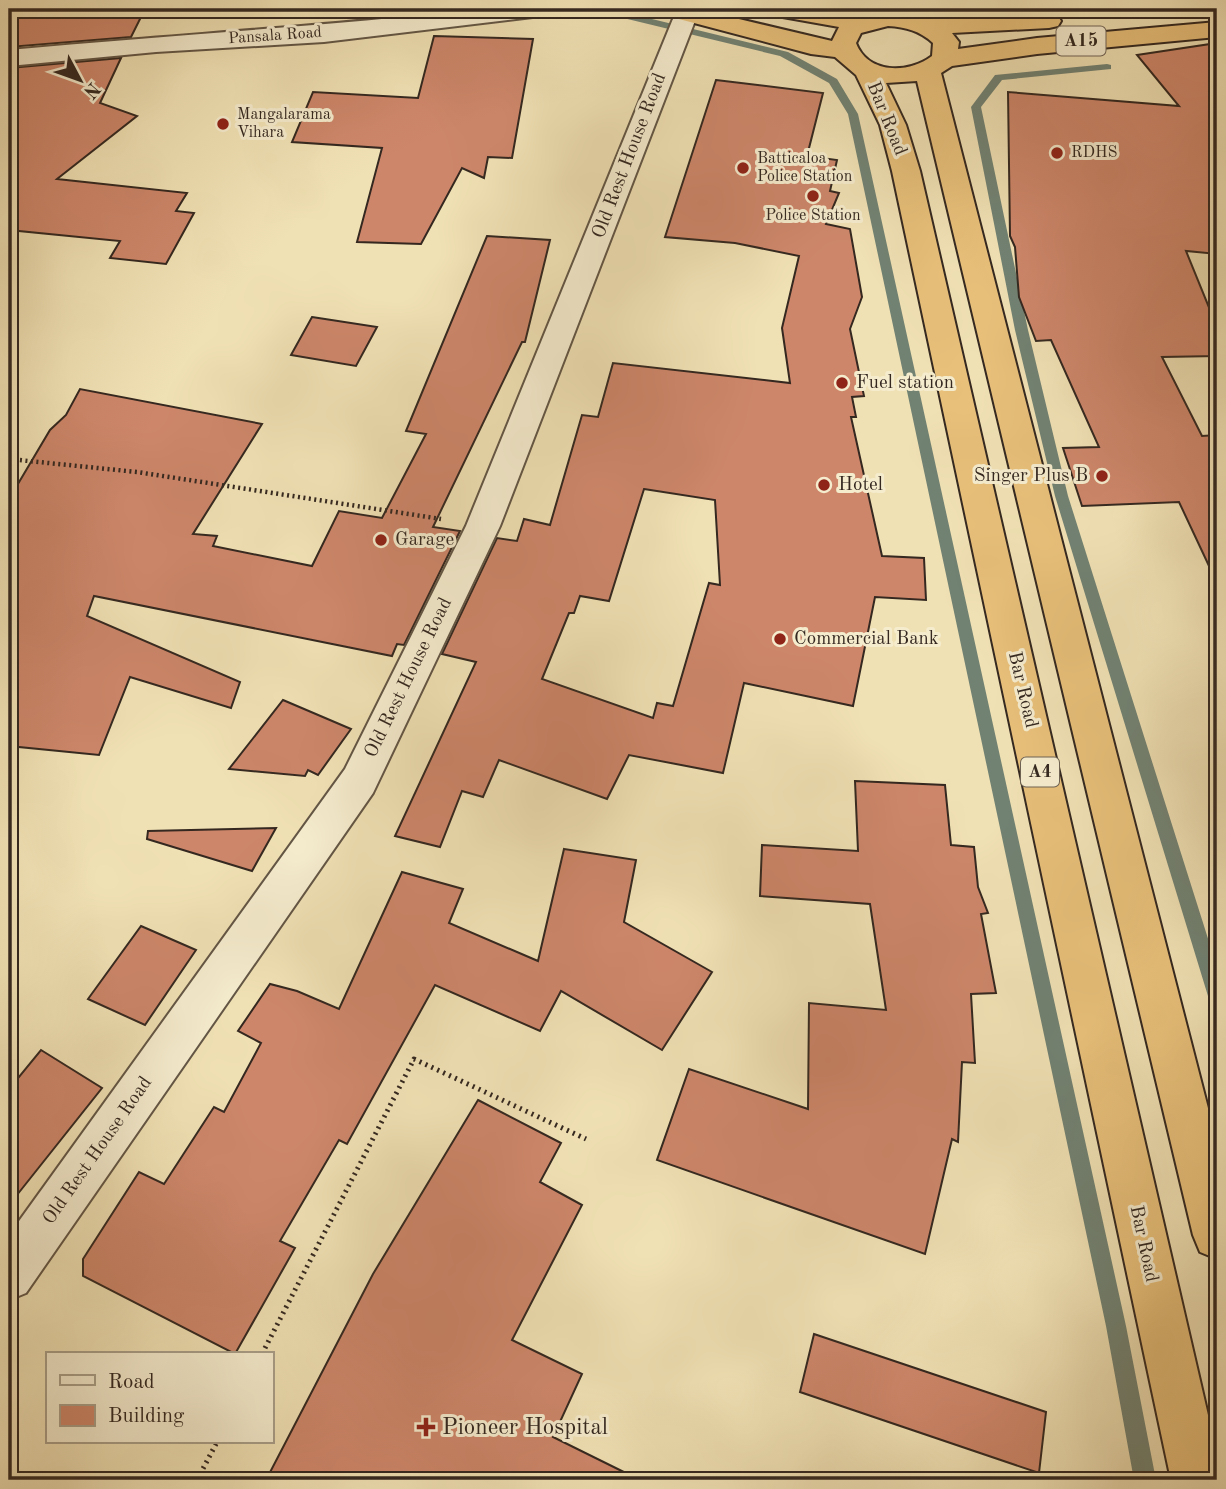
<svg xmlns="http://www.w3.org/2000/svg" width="1226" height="1489" viewBox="0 0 1226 1489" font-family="'Old Standard TT',serif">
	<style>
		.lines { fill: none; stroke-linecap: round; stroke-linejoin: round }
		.stream { fill: #718273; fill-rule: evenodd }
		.building { fill: #cd866a; stroke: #342820; stroke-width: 2; fill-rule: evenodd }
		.minor-casing { stroke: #635645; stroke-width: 4 }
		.highway-casing { stroke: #342820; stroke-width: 4 }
		.path-far1 { stroke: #342820; stroke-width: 4.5; stroke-dasharray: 2 3.5; stroke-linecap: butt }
		.path { stroke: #342820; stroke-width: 5; stroke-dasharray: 2 4.5; stroke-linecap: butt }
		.minor { fill: #f5ecce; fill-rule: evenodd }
		.highway { fill: #e8c07a; fill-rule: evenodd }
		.poi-dot { fill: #8f2418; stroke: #f5ecce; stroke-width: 2.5 }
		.labels { text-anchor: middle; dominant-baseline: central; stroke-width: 6; stroke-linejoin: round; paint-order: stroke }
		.far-street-label { font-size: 16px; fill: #342820; stroke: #f5ecce }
		.far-poi-label { font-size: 16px; fill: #342820; stroke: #f5ecce; text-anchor: start }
		.shield { fill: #f5ecce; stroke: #6e6354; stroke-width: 2 }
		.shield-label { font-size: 18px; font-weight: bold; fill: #342820 }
		.street-label { font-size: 19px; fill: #342820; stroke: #f5ecce }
		.poi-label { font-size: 19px; fill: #342820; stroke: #f5ecce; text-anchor: start }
		.near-poi-label { font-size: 23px; fill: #342820; stroke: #f5ecce; text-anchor: start }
	</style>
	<rect width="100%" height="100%" fill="#f0e1b4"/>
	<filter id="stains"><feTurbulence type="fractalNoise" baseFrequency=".00286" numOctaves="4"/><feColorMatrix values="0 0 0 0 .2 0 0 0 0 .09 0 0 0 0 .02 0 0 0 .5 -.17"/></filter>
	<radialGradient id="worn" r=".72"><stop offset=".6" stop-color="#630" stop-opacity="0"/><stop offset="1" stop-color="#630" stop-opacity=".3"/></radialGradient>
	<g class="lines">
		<!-- stream -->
		<g class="stream">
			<path d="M619,11L788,52L837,79L858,114L1126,1326L1156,1480H1134L1106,1326L848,114L829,83L780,56L615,16L614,14Z"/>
			<path d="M1107,64L1111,65V69L1002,80L981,107L1028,330L1068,496L1217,967V1004L1211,1002L1208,996L1055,496L1015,330L971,107L995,75Z"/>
		</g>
	</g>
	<!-- building -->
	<g class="building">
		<path d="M9,9H145L131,37L9,47Z"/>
		<path d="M434,36L533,39L512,158L488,157L484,178L462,168L421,244L357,242L382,148L292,142L313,92L418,98Z"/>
		<path d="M1217,43V254L1186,251L1217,327V356L1162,357L1202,436L1217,435V583L1179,502L1082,506L1063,448L1099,447L1051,340L1036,341L1019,297L1015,247L1010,236L1008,92L1179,106L1137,55Z"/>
		<path d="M121,58L100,103L137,116L57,179L187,193L176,211L194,213L166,264L110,258L120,241L9,230V68Z"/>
		<path d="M716,80L823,93L807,156L837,160L830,191L839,193L826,224L850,229L862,297L850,329L864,396L852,397L856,417H851L882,556L924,558L926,600L875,597L853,706L744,683L723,773L629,755L607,799L499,760L483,797L462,791L440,847L395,836L476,662L442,654L497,538L517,541L524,519L550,525L582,415L598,417L613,363L790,383L782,328L799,256L735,243L665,237ZM644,489L715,500L720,585L709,583L673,706L657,703L653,718L542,679L569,613H574L580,596L609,601Z"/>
		<path d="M487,236L550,240L525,342H522L433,527L460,531L404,645L397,644L392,656L94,596L87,616L240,682L231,708L130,677L99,755L9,746V499L50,430L66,415L80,389L262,424L193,534L217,536L213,546L312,566L339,511L382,518L426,434L406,431Z"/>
		<path d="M312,317L377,327L356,366L291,355Z"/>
		<path d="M283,700L351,729L318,775L308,770L305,776L229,769Z"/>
		<path d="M855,781L945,785L951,845L974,847L978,887L988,913L981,914L996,993L971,994L975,1063L962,1062L958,1142L952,1139L925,1254L657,1160L689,1069L808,1109L809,1003L886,1010L870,904L760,896L762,845L858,851Z"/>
		<path d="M276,828L252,871L147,839L148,831Z"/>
		<path d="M564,849L636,860L624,922L712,972L662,1050L561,991L540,1031L435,985L347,1144L339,1140L280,1241L295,1248L235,1354L83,1276V1259L139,1172L164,1184L214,1107L224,1112L261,1043L238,1031L270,984L297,991L339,1009L402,872L463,889L449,923L538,961Z"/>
		<path d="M141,926L196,950L145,1025L88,999Z"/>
		<path d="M41,1050L102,1088L9,1205V1089Z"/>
		<path d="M478,1100L561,1143L540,1182L582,1205L512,1340L582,1374L553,1437L640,1480H266L373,1274Z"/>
		<path d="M814,1334L1046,1412L1039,1473L800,1392Z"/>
	</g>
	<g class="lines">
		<defs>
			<g id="minor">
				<path d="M479,9H553L550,14L541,16L324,42L156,52L9,66V50C166,35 322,27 479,9Z"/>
				<path d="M677,9H695L698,13L500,526L373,793L26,1293L9,1300V1235L345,769L466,526Z"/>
			</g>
			<path id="highway" d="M657,9H697L832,41L839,27L777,16L768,14L765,9H820L865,16L887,11L930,19L1049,14L1058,16L1061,21L1058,26L1049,28L952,33L959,42L958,49L1037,38L1217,22V37L1037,54L952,66L941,73L1217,1143V1259L1200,1252L1193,1235L917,81L886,83L906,125L920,171L1217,1454V1480H1171L892,171L880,125L856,75L835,57L811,54L660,14ZM888,26C906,27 920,31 933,43L932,56C908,74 868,74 856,43L861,33Z"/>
		</defs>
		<!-- minor casing -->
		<use href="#minor" class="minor-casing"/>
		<!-- highway casing -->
		<use href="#highway" class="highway-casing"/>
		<!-- path-far1 -->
		<path class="path-far1" d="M9,459L137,472L441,519"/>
		<!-- path -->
		<g class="path">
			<path d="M262,1354L414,1059L586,1139"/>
			<path d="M197,1480L217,1442"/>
		</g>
		<!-- minor -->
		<use href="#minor" class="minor"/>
		<!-- highway -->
		<use href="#highway" class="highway"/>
	</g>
	<!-- markers -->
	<g class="poi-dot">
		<circle cx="223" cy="124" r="7"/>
		<circle cx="1057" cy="153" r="7"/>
		<circle cx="743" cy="168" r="7"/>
		<circle cx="813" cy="196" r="7"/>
		<circle cx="842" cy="383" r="7"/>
		<circle cx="1102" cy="476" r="7"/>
		<circle cx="824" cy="485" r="7"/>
		<circle cx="381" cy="540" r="7"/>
		<circle cx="780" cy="639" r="7"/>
		<path d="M422.5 1416.5h7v7h7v7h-7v7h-7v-7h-7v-7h7z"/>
	</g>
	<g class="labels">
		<!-- far-street labels -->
		<g class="far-street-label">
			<text transform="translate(275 36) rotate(-4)">Pansala Road</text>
		</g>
		<!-- far-poi labels -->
		<g class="far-poi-label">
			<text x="237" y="115">Mangalarama<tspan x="237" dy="18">Vihara</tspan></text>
			<text x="1071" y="153">RDHS</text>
			<text x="757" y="159">Batticaloa<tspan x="757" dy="18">Police Station</tspan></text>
			<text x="813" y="216" text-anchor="middle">Police Station</text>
		</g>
		<!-- shield labels -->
		<g class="shield">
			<rect x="1056.5" y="26.5" width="49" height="29" rx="5"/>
			<rect x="1021" y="757.5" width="38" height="29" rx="5"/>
		</g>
		<g class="shield-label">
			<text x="1081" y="41">A15</text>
			<text x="1040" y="772">A4</text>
		</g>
		<!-- street labels -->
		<g class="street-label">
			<text transform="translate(886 119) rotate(68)">Bar Road</text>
			<text transform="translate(630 156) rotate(-69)">Old Rest House Road</text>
			<text transform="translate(409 678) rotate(-64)">Old Rest House Road</text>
			<text transform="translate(1022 690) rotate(77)">Bar Road</text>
			<text transform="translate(98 1151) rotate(-55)">Old Rest House Road</text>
			<text transform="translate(1143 1244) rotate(78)">Bar Road</text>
		</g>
		<!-- poi labels -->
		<g class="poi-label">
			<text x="856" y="383">Fuel station</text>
			<text x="1088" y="476" text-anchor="end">Singer Plus B</text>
			<text x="838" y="485">Hotel</text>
			<text x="395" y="540">Garage</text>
			<text x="794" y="639">Commercial Bank</text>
		</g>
		<!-- near-poi labels -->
		<g class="near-poi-label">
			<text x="442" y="1427">Pioneer Hospital</text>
		</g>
	</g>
	<!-- margin -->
	<rect width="1226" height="1489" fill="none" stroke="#f0e1b4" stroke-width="35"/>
	<rect x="10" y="10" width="1205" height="1468" fill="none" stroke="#342820" stroke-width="3.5"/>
	<rect x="18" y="18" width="1191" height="1454" fill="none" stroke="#342820" stroke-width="2"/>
	<!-- legend -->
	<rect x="46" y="1352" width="228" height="91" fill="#f5ecce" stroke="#a89e88" stroke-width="2"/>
	<rect x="60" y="1375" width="35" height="10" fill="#f5ecce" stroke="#a89e88" stroke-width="2"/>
	<text x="108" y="1388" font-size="21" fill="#342820">Road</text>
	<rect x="60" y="1405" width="35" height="21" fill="#cd866a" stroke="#a89e88" stroke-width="2"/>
	<text x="108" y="1422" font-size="21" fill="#342820">Building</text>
	<!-- north arrow -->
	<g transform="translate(80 80) rotate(131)" stroke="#f5ecce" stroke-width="5" paint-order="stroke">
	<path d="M0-5L12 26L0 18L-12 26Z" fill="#342820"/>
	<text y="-10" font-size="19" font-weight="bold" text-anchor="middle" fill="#342820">N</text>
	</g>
	<rect width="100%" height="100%" filter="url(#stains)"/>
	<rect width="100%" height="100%" fill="url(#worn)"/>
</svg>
